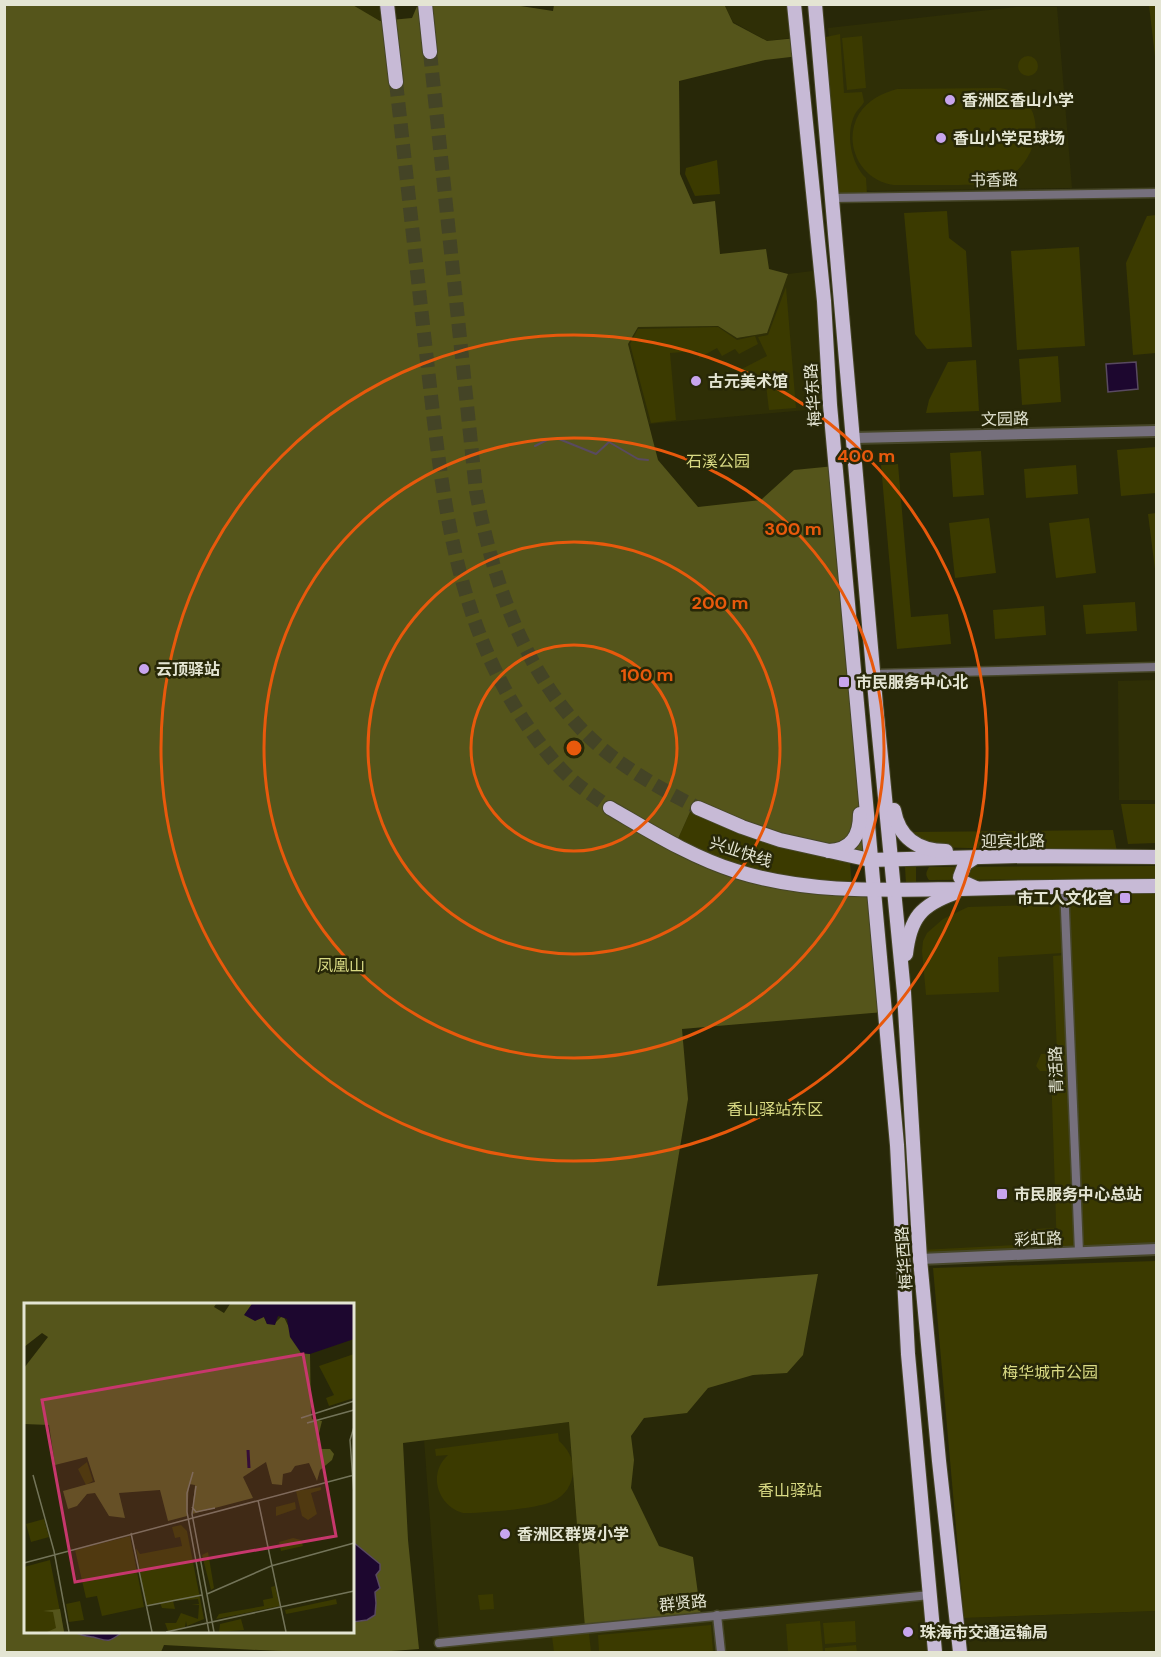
<svg xmlns="http://www.w3.org/2000/svg" width="1161" height="1657" viewBox="0 0 1161 1657" font-family="'DM Sans','Noto Sans SC',sans-serif">
	<style>
		.built { fill: #2f2f06 }
		.green { fill: #3b3a00 }
		.forest { fill: #55551b; fill-rule: evenodd }
		.water { fill: #1d072f; stroke: #594a60; stroke-width: 1.5 }
		.lines { fill: none; stroke-linecap: round; stroke-linejoin: round }
		.stream { stroke: #594a60; stroke-width: 2 }
		.primary-tunnel { stroke: #444426; stroke-width: 14; stroke-dasharray: 14 7; stroke-linecap: butt }
		.minor-casing { stroke: #464628; stroke-width: 11 }
		.tertiary-casing { stroke: #464628; stroke-width: 14 }
		.primary-casing { stroke: #464628; stroke-width: 16 }
		.minor { stroke: #76707d; stroke-width: 8 }
		.tertiary { stroke: #76707d; stroke-width: 10 }
		.primary { stroke: #c7bad6; stroke-width: 14 }
		.ring { fill: none; stroke: #e8590c; stroke-width: 3 }
		.poi-dot { fill: #c8a5ee; stroke: #282808; stroke-width: 2 }
		.labels { text-anchor: middle; dominant-baseline: central; stroke-width: 5; stroke-linejoin: round; paint-order: stroke }
		.poi-label { font-size: 16px; font-weight: bold; fill: #e4e5d3; stroke: #282808; text-anchor: start }
		.street-label { font-size: 16px; fill: #e4e5d3; stroke: #282808 }
		.park-label { font-size: 16px; fill: #d9da84; stroke: #282808 }
		.inset-river { fill: none; stroke: #1d072f; stroke-width: 3 }
		.inset-road { fill: none; stroke: #737459; stroke-width: 1.5 }
		.view { fill: #c7376d; fill-opacity: 0.15; stroke: #c7376d; stroke-width: 3 }
		.inset-edge { fill: none; stroke: #e4e5d3; stroke-width: 3 }
		.centre { fill: #e8590c; stroke: #282808; stroke-width: 3 }
		.ring-label { font-size: 18px; text-anchor: middle; font-weight: bold; fill: #e8590c; stroke: #282808; stroke-width: 5; stroke-linejoin: round; paint-order: stroke }
	</style>
	<rect width="100%" height="100%" fill="#282808"/>
	<!-- built -->
	<g class="built">
		<path d="M351,5H386L388,20L380,21Z"/>
		<path d="M724,5H794L797,37L767,41L733,22Z"/>
		<path d="M1016,7H1057L1072,188L871,191L853,187L842,173L828,28Z"/>
		<path d="M820,270L830,408L649,424L628,344L638,327L718,326L738,338L766,333L788,274Z"/>
		<path d="M1156,680V800H1119L1118,681Z"/>
		<path d="M1064,887L1079,1252L920,1259L906,958L914,921L968,889Z"/>
		<path d="M569,1422L585,1628L930,1596L935,1652H440L424,1440Z"/>
		<path d="M1156,1611V1652H970L964,1618Z"/>
	</g>
	<!-- green -->
	<g class="green">
		<path d="M1149,5H1156V65Z"/>
		<path d="M840,34L844,93L862,92L864,102C862,106 857,110 855,114C845,133 851,164 866,178L867,194L835,195L821,38Z"/>
		<path d="M862,36L866,88L847,90L842,38Z"/>
		<circle cx="1028" cy="66" r="10"/>
		<path d="M1000,88C1053,97 1042,166 999,182C987,186 971,184 958,185C937,185 915,185 894,185C860,181 842,143 859,114C868,100 882,93 897,89Z"/>
		<path d="M717,160L720,194L695,196L685,174L686,168Z"/>
		<path d="M947,211L949,238L966,251L972,347L927,349L915,334L904,213Z"/>
		<path d="M1156,215V353L1133,355L1126,263L1147,216Z"/>
		<path d="M1079,247L1085,346L1017,350L1011,251Z"/>
		<path d="M786,287L796,408L769,410L766,385L724,390L717,376L728,371L730,375L767,356L758,337L768,335Z"/>
		<path d="M718,327L737,340L755,336L758,344L739,354L735,349L722,356L717,348L699,358L698,351L670,353L676,420L651,423L630,344L638,329Z"/>
		<path d="M1058,356L1061,402L1022,405L1019,359Z"/>
		<path d="M976,360L979,411L926,413L929,400L948,362Z"/>
		<path d="M1156,447V493L1121,496L1117,450Z"/>
		<path d="M981,451L984,495L953,497L950,453Z"/>
		<path d="M898,464L911,617L948,614L951,644L897,649L881,465Z"/>
		<path d="M1076,465L1078,494L1026,498L1024,469Z"/>
		<path d="M1156,513V569H1155L1148,514Z"/>
		<path d="M989,518L996,573L955,578L949,523Z"/>
		<path d="M1089,518L1096,573L1056,578L1049,523Z"/>
		<path d="M1135,602L1137,631L1086,634L1083,605Z"/>
		<path d="M1044,606L1046,635L995,639L993,610Z"/>
		<path d="M1121,804H1156V843L1128,844Z"/>
		<path d="M690,812L778,846L850,863L852,885C816,880 781,877 746,867C722,860 700,851 677,841Z"/>
		<path d="M1113,830L1117,852H1023L1004,849L931,847L914,840L912,832Z"/>
		<path d="M1156,866V879L929,880C925,875 926,872 929,867Z"/>
		<path d="M905,867H916V883L906,884Z"/>
		<path d="M1064,887H1156V1249L1079,1252Z"/>
		<path d="M1061,904L1063,953L998,957L999,992L926,995L922,951L923,941L927,933L943,919L968,907Z"/>
		<path d="M1065,955L1077,1250L1057,1251L1051,1071H1040L1036,1066L1041,1054L1057,1053L1053,956Z"/>
		<path d="M1054,1228V1242L1020,1243L1019,1253L922,1258L921,1250L1016,1245V1230Z"/>
		<path d="M1156,1261V1611L964,1618L933,1268Z"/>
		<path d="M558,1433L559,1441C568,1449 573,1458 573,1470C573,1484 565,1497 551,1502C536,1509 481,1513 463,1513C438,1506 427,1474 448,1455L436,1456L435,1449Z"/>
		<path d="M493,1594L494,1609L480,1610L478,1595Z"/>
		<path d="M820,1621L823,1652H788L786,1624Z"/>
		<path d="M855,1621L856,1642L825,1644L823,1623Z"/>
		<path d="M711,1625L713,1652H599L598,1635Z"/>
		<path d="M589,1633L591,1652H554L552,1636Z"/>
		<path d="M856,1645L857,1652H825V1648Z"/>
	</g>
	<!-- forest -->
	<path class="forest" d="M351,4L380,21L412,18L418,4L514,5L553,11L554,5L724,4L733,23L767,41L797,38L799,56L765,60L679,81L680,174L693,204L715,201L720,254L766,249L769,269L788,274L767,333L737,338L718,326L638,327L628,344L658,460L698,507L761,500L794,470L835,466L870,860L854,858L698,808L690,812L677,841L733,870L873,891L884,1012L682,1029L688,1099L657,1286L818,1274L803,1355L787,1373L753,1375L708,1388L687,1413L644,1418L631,1436L634,1460L631,1488L659,1546L693,1557L701,1616L585,1628L569,1422L403,1443L408,1540L419,1649C334,1657 249,1649 164,1645L161,1652H5V5ZM26,1304H352V1632H26Z"/>
	<!-- water -->
	<g class="water">
		<path d="M1136,362L1138,389L1108,392L1106,364Z"/>
		<path d="M353,1542L380,1564V1570L376,1575L380,1588L375,1592L376,1603L375,1615L367,1620L353,1622Z"/>
		<path d="M75,1632H119L120,1634C107,1643 108,1641 93,1637C85,1636 82,1636 75,1632Z"/>
	</g>
	<g class="lines">
		<!-- stream -->
		<path class="stream" d="M535,446L549,439H559L596,454L609,442L638,459L648,460"/>
		<!-- primary-tunnel -->
		<g class="primary-tunnel">
			<path d="M430,52L476,491C493,584 529,689 605,751C634,774 665,791 698,808"/>
			<path d="M396,82C406,172 416,262 426,352C441,480 450,607 522,718C536,739 551,760 570,778C582,789 597,798 610,808"/>
		</g>
		<defs>
			<g id="minor">
				<path d="M832,198L1156,193"/>
				<path d="M874,674L1156,667"/>
				<path d="M1064,886L1079,1252"/>
				<path d="M717,1615L721,1652"/>
				<path d="M439,1643L930,1595"/>
			</g>
			<g id="tertiary">
				<path d="M854,438L1156,431"/>
				<path d="M920,1259L1156,1249"/>
			</g>
			<g id="primary">
				<path d="M387,4L396,82"/>
				<path d="M425,4L430,52"/>
				<path d="M794,4L824,301L830,405L897,1145L908,1354L935,1652"/>
				<path d="M815,4L876,705L904,993L920,1259L939,1461L960,1652"/>
				<path d="M610,808C650,831 691,857 736,871C809,894 885,890 961,889C1026,887 1091,886 1156,886"/>
				<path d="M698,808L742,827L780,840L870,860L1022,856L1156,857"/>
				<path d="M894,810C899,838 918,851 946,851"/>
				<path d="M829,851C852,850 860,835 860,814"/>
				<path d="M974,858L965,864L960,877L963,882L976,888"/>
				<path d="M906,954C910,918 921,905 955,893"/>
			</g>
		</defs>
		<!-- minor casing -->
		<use href="#minor" class="minor-casing"/>
		<!-- tertiary casing -->
		<use href="#tertiary" class="tertiary-casing"/>
		<!-- primary casing -->
		<use href="#primary" class="primary-casing"/>
		<!-- minor -->
		<use href="#minor" class="minor"/>
		<!-- tertiary -->
		<use href="#tertiary" class="tertiary"/>
		<!-- primary -->
		<use href="#primary" class="primary"/>
	</g>
	<!-- distance rings -->
	<g class="ring">
		<circle cx="574" cy="748" r="103"/>
		<circle cx="574" cy="748" r="206"/>
		<circle cx="574" cy="748" r="310"/>
		<circle cx="574" cy="748" r="413"/>
	</g>
	<!-- markers -->
	<g class="poi-dot">
		<circle cx="950" cy="100" r="6"/>
		<circle cx="941" cy="138" r="6"/>
		<circle cx="696" cy="381" r="6"/>
		<circle cx="144" cy="669" r="6"/>
		<rect x="838" y="676" width="12" height="12" rx="3"/>
		<rect x="1119" y="892" width="12" height="12" rx="3"/>
		<rect x="996" y="1188" width="12" height="12" rx="3"/>
		<circle cx="505" cy="1534" r="6"/>
		<circle cx="908" cy="1632" r="6"/>
	</g>
	<g class="labels">
		<!-- poi labels -->
		<g class="poi-label">
			<text x="962" y="100">香洲区香山小学</text>
			<text x="953" y="138">香山小学足球场</text>
			<text x="708" y="381">古元美术馆</text>
			<text x="156" y="669">云顶驿站</text>
			<text x="856" y="682">市民服务中心北</text>
			<text x="1113" y="898" text-anchor="end">市工人文化宫</text>
			<text x="1014" y="1194">市民服务中心总站</text>
			<text x="517" y="1534">香洲区群贤小学</text>
			<text x="920" y="1632">珠海市交通运输局</text>
		</g>
		<!-- street labels -->
		<g class="street-label">
			<text transform="translate(994 180) rotate(-1)">书香路</text>
			<text transform="translate(813 395) rotate(-94)">梅华东路</text>
			<text transform="translate(1005 419) rotate(-1)">文园路</text>
			<text transform="translate(1013 841) rotate(-1)">迎宾北路</text>
			<text transform="translate(741 852) rotate(18)">兴业快线</text>
			<text transform="translate(1056 1070) rotate(-92)">青活路</text>
			<text transform="translate(1038 1239) rotate(-2)">彩虹路</text>
			<text transform="translate(904 1258) rotate(-94)">梅华西路</text>
			<text transform="translate(683 1603) rotate(-6)">群贤路</text>
		</g>
		<!-- park labels -->
		<g class="park-label">
			<text x="718" y="461">石溪公园</text>
			<text x="341" y="965">凤凰山</text>
			<text x="775" y="1109">香山驿站东区</text>
			<text x="1050" y="1372">梅华城市公园</text>
			<text x="790" y="1490">香山驿站</text>
		</g>
	</g>
	<!-- overview -->
	<g transform="translate(24 1303)">
		<rect width="330" height="330" fill="#282808"/>
		<path d="M330,51V95L305,103L302,95L310,92L295,63ZM63,159L69,178L62,182L54,166ZM297,184V187L287,190L293,211L284,217L278,213L272,188ZM271,199L272,206L252,213V204ZM20,216L25,234L7,239L2,221ZM157,222L163,228L180,316L163,323L162,318L161,324L144,328L141,320H152L157,310L174,316L175,302H167L175,301L174,296L149,298L151,306L138,305L136,300L122,303L112,245L116,251L158,243L156,234L151,235L148,224ZM106,233L120,304L78,313L73,293L62,295L51,247ZM269,235L277,237L279,243L257,248L255,239ZM184,249L190,285L187,287L178,252ZM26,257L40,329H0V264ZM251,283L256,303L192,316L195,311L240,303L239,297L249,295L247,284ZM312,296L313,301L262,311L261,307ZM56,298L60,317L45,319L42,301ZM217,316L220,327L195,329L196,321Z" fill="#3b3a00"/>
		<path d="M0,1H192L190,4L200,10L206,1H228L221,11L240,14L243,21H250L259,12L277,50L286,51L287,111L288,116L298,118L293,138L296,146H306L310,151L308,157L296,167L293,178L285,160L271,163L267,169L259,171L258,182L248,181L242,159L219,174L229,195L168,211L171,182L165,181L163,213L144,218L136,187L95,190L101,215L85,213L71,190L63,191L53,203L44,206L39,188L71,179L63,154L31,162L25,122L0,121V65L24,34L18,30L0,44ZM36,306L40,329H23L32,325L29,309L19,308Z" fill="#55551b"/>
		<path d="M228,1H330V36L286,51L277,50L266,34L263,16L254,13L251,22L243,21L240,14L231,18L220,12Z" fill="#1d072f"/>
		<path class="inset-river" d="M224,147L225,165"/>
		<path class="inset-road" d="M277,115L330,98M283,120L330,107M330,124L326,137L330,191M169,169L163,190V209L185,329M9,172L30,248M172,183L168,211L190,329M234,197L262,329M168,204L172,209L191,205M107,230L128,329M30,248L45,329M0,260L330,172M183,291L247,263L330,240M122,303L178,292M142,329L330,288"/>
		<path class="view" d="M279,51L312,233L51,279L18,97Z"/>
		<rect width="330" height="330" class="inset-edge"/>
	</g>
	<circle cx="574" cy="748" r="9" class="centre"/>
	<g class="ring-label">
		<text x="866" y="462">400 m</text>
		<text x="793" y="535">300 m</text>
		<text x="720" y="609">200 m</text>
		<text x="647" y="681">100 m</text>
	</g>
	<!-- border -->
	<rect width="1161" height="1657" fill="none" stroke="#e4e5d3" stroke-width="12"/>
</svg>
